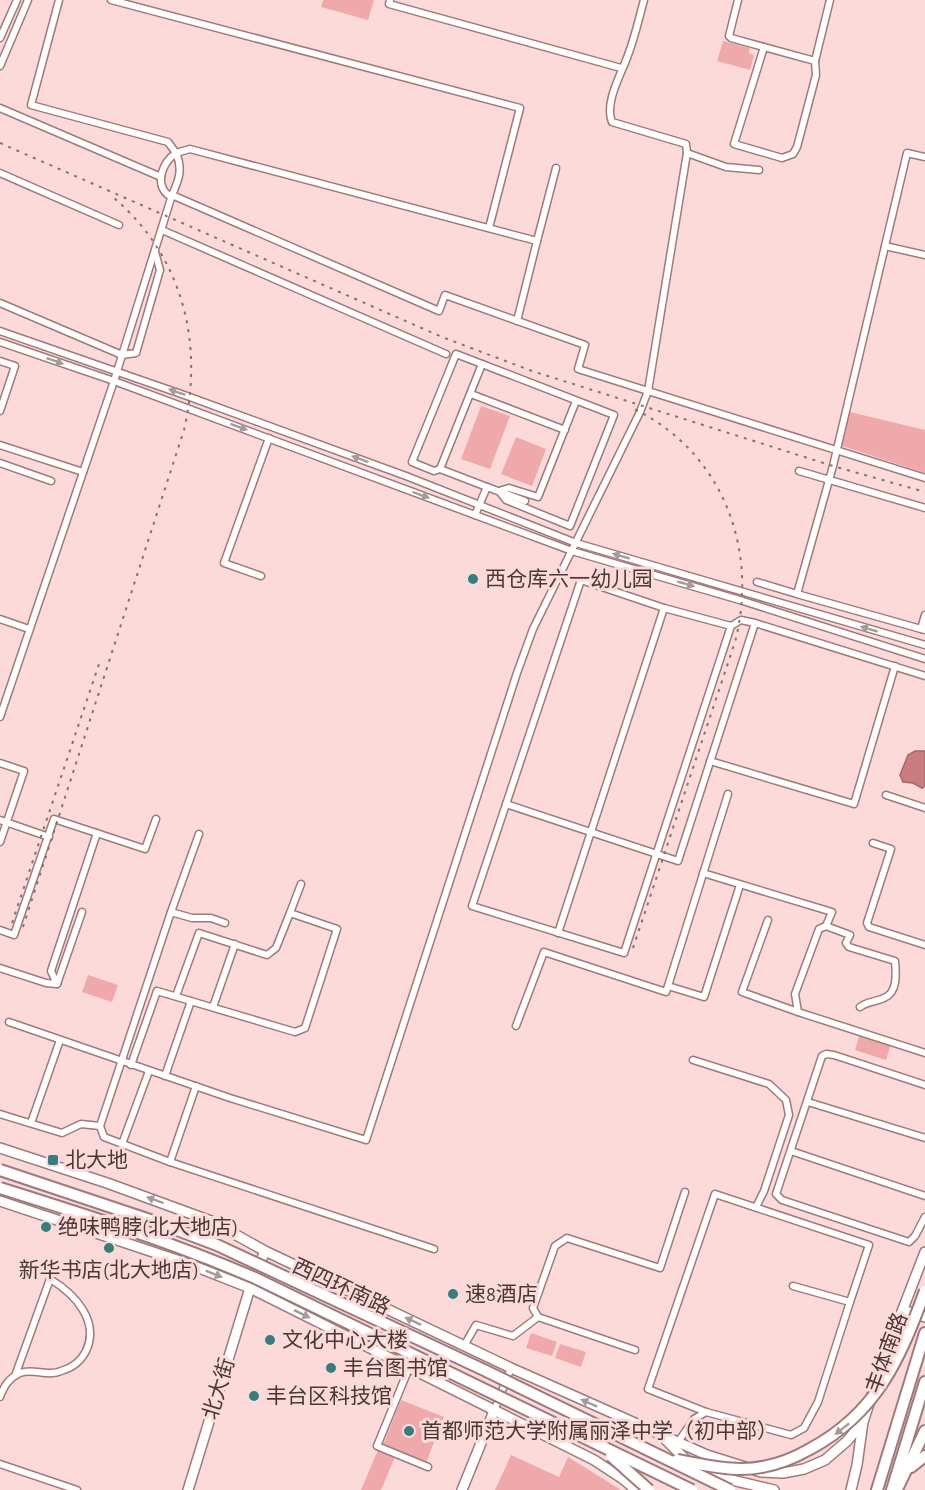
<svg xmlns="http://www.w3.org/2000/svg" width="925" height="1490" viewBox="0 0 925 1490" font-family="'Alegreya Sans','Noto Sans SC',sans-serif">
	<style>
		.green { fill: #f0a9aa }
		.water { fill: #ca7d80; stroke: #a3686a; stroke-width: 1.5 }
		.lines { fill: none; stroke-linecap: round; stroke-linejoin: round }
		.street-casing { stroke: #a0797a; stroke-width: 9 }
		.secondary-casing { stroke: #a0797a; stroke-width: 12 }
		.highway-casing { stroke: #a0797a; stroke-width: 14 }
		.street { stroke: #fff; stroke-width: 6 }
		.secondary { stroke: #fff; stroke-width: 9 }
		.highway { stroke: #fff; stroke-width: 10 }
		.rail { stroke: #887171; stroke-width: 2; stroke-dasharray: 3 6; stroke-linecap: butt }
		.highway-bridge-casing { stroke: #a0797a; stroke-width: 14; stroke-linecap: butt }
		.highway-bridge { stroke: #fff; stroke-width: 10 }
		.oneway { fill: #a49c9c }
		.poi-dot { fill: #357e80; stroke: #fddada; stroke-width: 2 }
		.labels { text-anchor: middle; dominant-baseline: central; stroke-width: 6; stroke-linejoin: round; paint-order: stroke }
		.poi-label { font-size: 21px; fill: #493838; stroke: #fddada; text-anchor: start }
		.street-label { font-size: 21px; fill: #493838; stroke: #fddada }
	</style>
	<rect width="100%" height="100%" fill="#fddada"/>
	<!-- green -->
	<g class="green">
		<path d="M323,0H374L368,20L321,7Z"/>
		<path d="M723,41L750,48L749,53L754,55L750,70L717,61Z"/>
		<path d="M481,406L510,416L490,469L461,459Z"/>
		<path d="M846,411L925,430V473L839,445Z"/>
		<path d="M516,437L546,449L532,486L501,474Z"/>
		<path d="M88,975L118,985L112,1002L82,992Z"/>
		<path d="M860,1033L891,1044L886,1060L855,1050Z"/>
		<path d="M531,1333L557,1342L552,1356L526,1348Z"/>
		<path d="M560,1344L586,1352L581,1367L555,1358Z"/>
		<path d="M401,1400L444,1417L426,1463L383,1445Z"/>
		<path d="M378,1450L395,1457L381,1490H361Z"/>
		<path d="M511,1455L559,1477L568,1457L621,1490H495Z"/>
	</g>
	<!-- water -->
	<path class="water" d="M915,751H925V786L922,788L913,783L903,782L900,775L908,755Z"/>
	<g class="lines">
		<defs>
			<g id="street">
				<path d="M59,0L31,105L168,142L176,153L190,149L537,241L517,321"/>
				<path d="M111,0L520,108L489,228"/>
				<path d="M390,0L389,4L621,68"/>
				<path d="M644,0C639,18 635,37 628,55C622,73 604,102 612,122L686,144L687,153"/>
				<path d="M738,0L729,36L731,38L815,61"/>
				<path d="M0,38L17,0"/>
				<path d="M764,47L734,144L782,158L793,154L797,147L816,75L815,61L830,0"/>
				<path d="M0,66L28,0"/>
				<path d="M0,108L161,177"/>
				<path d="M0,173L119,225"/>
				<path d="M162,230L446,354"/>
				<path d="M537,241L556,168"/>
				<path d="M885,246L925,255"/>
				<path d="M0,303L122,355L136,353L160,270L155,252"/>
				<path d="M0,331L187,396L406,476L576,543L925,645"/>
				<path d="M0,342L114,381L572,551L743,601L925,659"/>
				<path d="M0,361L15,366L0,411"/>
				<path d="M471,394L565,430"/>
				<path d="M0,445L83,472"/>
				<path d="M0,463L51,481"/>
				<path d="M440,469L434,471L412,462L456,354L482,364"/>
				<path d="M799,471L925,508"/>
				<path d="M487,487L440,469L482,364L614,415L570,526L506,500L499,491L509,488L538,497L576,401"/>
				<path d="M475,515L487,487L525,501"/>
				<path d="M261,576L224,563L269,438"/>
				<path d="M757,582L797,594"/>
				<path d="M925,615L921,629L925,630"/>
				<path d="M0,619L29,629"/>
				<path d="M731,626L664,608L581,580L472,906L624,953L731,626L741,620L755,623L925,676"/>
				<path d="M921,629L797,594L833,466L907,153L925,157"/>
				<path d="M0,717L114,381L172,195C179,180 183,169 176,153C163,162 154,183 168,195H172L439,311L445,295L585,345L578,369L925,478"/>
				<path d="M710,761L854,804L895,666"/>
				<path d="M0,763L24,771L0,842"/>
				<path d="M728,794L668,986L704,997L740,885"/>
				<path d="M886,795L925,808"/>
				<path d="M506,804L678,861L755,623"/>
				<path d="M0,820L49,837"/>
				<path d="M199,834L171,912L100,1126L104,1137L170,1162L434,1249"/>
				<path d="M873,843L891,849L867,923L869,927L925,945"/>
				<path d="M703,873L832,912L826,926"/>
				<path d="M171,912L192,918H211L225,923"/>
				<path d="M768,920L742,992L798,1012"/>
				<path d="M0,930L14,935L54,819L145,849L156,819"/>
				<path d="M558,933L664,608"/>
				<path d="M0,968L46,983L57,984L51,971L97,833"/>
				<path d="M57,984L82,912"/>
				<path d="M176,996L199,933L267,955L276,948L290,913"/>
				<path d="M213,1007L235,944"/>
				<path d="M860,1007C868,1001 876,1002 884,998C898,993 896,973 895,961L849,947L846,943L850,935L826,926L819,929L795,994L798,1012L925,1053"/>
				<path d="M9,1022L230,1098L366,1140L517,673L533,629L640,412L648,391L687,153L726,167L759,170"/>
				<path d="M516,1026L544,952L666,992L668,986"/>
				<path d="M693,1060L769,1084L786,1100L789,1115L764,1191L756,1207"/>
				<path d="M131,1065L157,991L295,1032L305,1028L337,929L290,913L301,884"/>
				<path d="M165,1076L191,1001"/>
				<path d="M925,1085L834,1055L826,1054L822,1056L776,1194L782,1200L909,1242L915,1236L925,1217"/>
				<path d="M808,1102L925,1138"/>
				<path d="M0,1114L62,1133L81,1124L100,1126"/>
				<path d="M31,1123L60,1040"/>
				<path d="M122,1144L149,1071"/>
				<path d="M791,1151L925,1196"/>
				<path d="M170,1162L196,1086"/>
				<path d="M538,1317L533,1308L555,1246L567,1238L660,1268L685,1192"/>
				<path d="M464,1346L476,1325L513,1336L538,1317L635,1350"/>
				<path d="M409,1368L377,1446L428,1467"/>
				<path d="M0,1397C4,1386 9,1378 20,1373C33,1368 48,1377 61,1371C72,1368 81,1361 86,1351C100,1321 75,1294 50,1279L15,1376"/>
				<path d="M494,1411L511,1368"/>
				<path d="M706,1412L648,1389L715,1194L869,1245L850,1302"/>
				<path d="M678,1442L694,1419L706,1412L791,1435L804,1428L818,1402L850,1302L793,1286"/>
				<path d="M0,1464L77,1490"/>
			</g>
			<g id="secondary">
				<path d="M0,1148L107,1183L211,1221L265,1251L511,1368L707,1455L761,1472L783,1473L804,1469L825,1460L847,1441L863,1422"/>
				<path d="M0,1201L189,1264L250,1288L594,1460L623,1479L636,1490"/>
				<path d="M903,1310L925,1317"/>
				<path d="M666,1440L690,1464"/>
				<path d="M698,1472L774,1490"/>
				<path d="M188,1490L250,1288L265,1251"/>
				<path d="M462,1490L494,1411"/>
				<path d="M851,1490L857,1465L863,1422L884,1358L925,1252"/>
			</g>
			<g id="highway">
				<path d="M911,1467L925,1456"/>
				<path d="M898,1487L925,1431"/>
				<path d="M877,1490L925,1333"/>
				<path d="M892,1490L925,1382"/>
			</g>
		</defs>
		<!-- street casing -->
		<use href="#street" class="street-casing"/>
		<!-- secondary casing -->
		<use href="#secondary" class="secondary-casing"/>
		<!-- highway casing -->
		<use href="#highway" class="highway-casing"/>
		<!-- street -->
		<use href="#street" class="street"/>
		<!-- secondary -->
		<use href="#secondary" class="secondary"/>
		<!-- highway -->
		<use href="#highway" class="highway"/>
		<!-- rail -->
		<g class="rail">
			<path d="M0,143L442,337L532,371L833,466L925,492"/>
			<path d="M12,923L100,661"/>
			<path d="M23,927L184,430C204,343 183,257 114,198"/>
			<path d="M633,948L735,642C759,550 723,452 634,409"/>
		</g>
		<defs>
			<g id="highway-bridge">
				<path d="M0,1170L159,1223L217,1245L484,1370L730,1490"/>
				<path d="M0,1188C86,1215 172,1242 255,1278L692,1490"/>
				<path d="M611,1456L649,1490"/>
				<path d="M677,1460C698,1464 719,1469 741,1469C765,1469 789,1461 810,1449C877,1413 900,1359 925,1291"/>
			</g>
		</defs>
		<!-- highway-bridge casing -->
		<use href="#highway-bridge" class="highway-bridge-casing"/>
		<!-- highway-bridge -->
		<use href="#highway-bridge" class="highway-bridge"/>
	</g>
	<!-- one-way arrows -->
	<defs><path id="oneway-solid" d="M-6-.8H1V-3.2L6.5 0L1 3.2V.8H-6Z" transform="scale(1.5)"/></defs>
	<g class="oneway">
		<use href="#oneway-solid" transform="translate(55 361) rotate(19)"/>
		<use href="#oneway-solid" transform="translate(177 392) rotate(-161)"/>
		<use href="#oneway-solid" transform="translate(239 427) rotate(20)"/>
		<use href="#oneway-solid" transform="translate(360 459) rotate(-160)"/>
		<use href="#oneway-solid" transform="translate(421 495) rotate(20)"/>
		<use href="#oneway-solid" transform="translate(621 556) rotate(-164)"/>
		<use href="#oneway-solid" transform="translate(686 584) rotate(16)"/>
		<use href="#oneway-solid" transform="translate(869 629) rotate(-164)"/>
		<use href="#oneway-solid" transform="translate(155 1200) rotate(-160)"/>
		<use href="#oneway-solid" transform="translate(214 1274) rotate(22)"/>
		<use href="#oneway-solid" transform="translate(302 1314) rotate(26)"/>
		<use href="#oneway-solid" transform="translate(413 1321) rotate(-155)"/>
		<use href="#oneway-solid" transform="translate(589 1403) rotate(-156)"/>
		<use href="#oneway-solid" transform="translate(842 1429) rotate(142)"/>
	</g>
	<!-- markers -->
	<g class="poi-dot">
		<circle cx="473" cy="579" r="6"/>
		<rect x="47" y="1154" width="12" height="12" rx="3"/>
		<circle cx="46" cy="1227" r="6"/>
		<circle cx="109" cy="1248" r="6"/>
		<circle cx="453" cy="1294" r="6"/>
		<circle cx="270" cy="1340" r="6"/>
		<circle cx="331" cy="1368" r="6"/>
		<circle cx="254" cy="1396" r="6"/>
		<circle cx="409" cy="1431" r="6"/>
	</g>
	<g class="labels">
		<!-- poi labels -->
		<g class="poi-label">
			<text x="485" y="579">西仓库六一幼儿园</text>
			<text x="65" y="1160">北大地</text>
			<text x="58" y="1227">绝味鸭脖(北大地店)</text>
			<text x="109" y="1270" text-anchor="middle">新华书店(北大地店)</text>
			<text x="465" y="1294">速8酒店</text>
			<text x="282" y="1340">文化中心大楼</text>
			<text x="343" y="1368">丰台图书馆</text>
			<text x="266" y="1396">丰台区科技馆</text>
			<text x="421" y="1431">首都师范大学附属丽泽中学（初中部）</text>
		</g>
		<!-- street labels -->
		<g class="street-label">
			<text transform="translate(341 1287) rotate(25)">西四环南路</text>
			<text transform="translate(887 1353) rotate(-70)">丰体南路</text>
			<text transform="translate(219 1389) rotate(-73)">北大街</text>
		</g>
	</g>
</svg>
